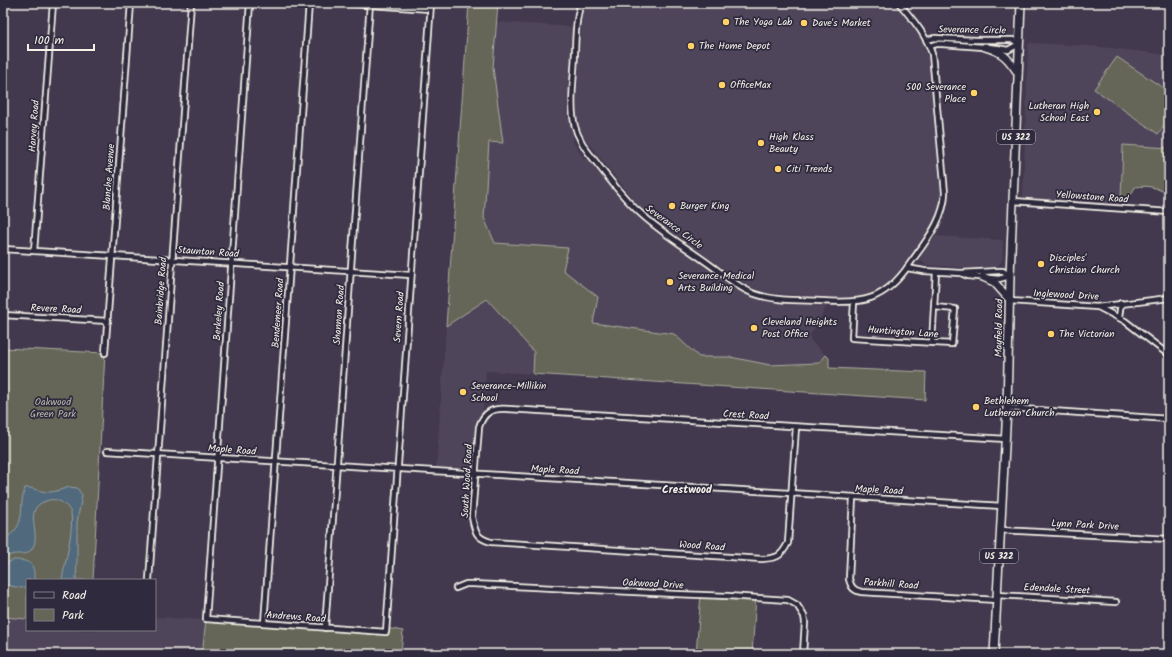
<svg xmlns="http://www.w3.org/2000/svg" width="1172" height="657" viewBox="0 0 1172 657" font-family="Kalam,sans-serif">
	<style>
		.built { fill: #50445a }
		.green { fill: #656658; stroke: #acaca0 }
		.water { fill: #51697b; stroke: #929fa7 }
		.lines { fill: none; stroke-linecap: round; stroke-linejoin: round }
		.minor-casing { stroke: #f4f1e8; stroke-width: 8 }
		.primary-casing { stroke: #f4f1e8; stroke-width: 10 }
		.minor { stroke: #2f2a3d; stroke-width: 4.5 }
		.primary { stroke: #2f2a3d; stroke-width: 7 }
		.poi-dot { fill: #ffd166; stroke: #2f2a3d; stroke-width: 1.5 }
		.labels { text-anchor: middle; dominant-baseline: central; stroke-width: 3.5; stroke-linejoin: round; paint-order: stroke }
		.shield { fill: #2f2a3d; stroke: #b9b5b5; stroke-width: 1 }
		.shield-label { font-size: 9px; font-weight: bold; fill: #f4f1e8 }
		.poi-label { font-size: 10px; fill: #f4f1e8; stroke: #2f2a3d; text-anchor: start }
		.street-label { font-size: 10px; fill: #f4f1e8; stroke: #2f2a3d }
		.park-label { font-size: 10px; fill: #bbb9ae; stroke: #2f2a3d }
		.neighbourhood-label { font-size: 11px; font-weight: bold; fill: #f4f1e8; stroke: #2f2a3d }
	</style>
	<rect width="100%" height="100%" fill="#42394e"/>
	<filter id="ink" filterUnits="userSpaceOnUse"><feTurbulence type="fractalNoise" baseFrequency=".025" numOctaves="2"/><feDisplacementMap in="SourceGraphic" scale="8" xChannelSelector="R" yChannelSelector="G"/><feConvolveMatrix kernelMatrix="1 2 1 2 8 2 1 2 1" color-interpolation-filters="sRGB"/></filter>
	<g filter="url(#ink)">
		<!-- built -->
		<g class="built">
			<path d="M586,3H894L921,39L929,60L941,195L938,212L932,225L896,275L883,287L869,294L857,298H844L767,293L748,286L643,211L585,139L578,124L576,111L582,18Z"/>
			<path d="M485,21L573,27L567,104L568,115L573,134V142L584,159H589L631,210L640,219L746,295L761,300L777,303L827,306L810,336L811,341L826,355L819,363L770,365L730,357H699L674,334L552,318L469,241Z"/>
			<path d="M1029,43L1093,46L1169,55V148L1123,146L1120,205L1026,199L1023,196L1027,79L1028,46Z"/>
			<path d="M935,236L1003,240L1002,261L997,267L990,269L926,265L921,261V255Z"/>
			<path d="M487,299L534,352L533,374L486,371L483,411L487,413L481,422L476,474L436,472L446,326Z"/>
			<path d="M3,617L27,619V630H155V617L205,620L202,654H3Z"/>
		</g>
		<!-- green -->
		<g class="green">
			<path d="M469,3H498L493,68L503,143L489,142L484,218L495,243L568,248L563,270L598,297L593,323L674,334L699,357H730L770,365L819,363L826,355L829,358V368L926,372L925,400L533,374L534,352L487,299L446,326Z"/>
			<path d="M1117,57L1169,92V118L1158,134L1094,89Z"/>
			<path d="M1123,145L1169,148V193L1167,194C1156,187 1148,185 1135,187L1131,195L1124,202L1121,198Z"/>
			<path d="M3,348L105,353L93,580H27V619L3,617Z"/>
			<path d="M701,594L756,596L752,654H696Z"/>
			<path d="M206,619L385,632L386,628L403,631L401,654H202Z"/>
			<path d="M444,650L518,654H519H444Z"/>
		</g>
		<!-- water -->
		<g class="water">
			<path d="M70,487L77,488L82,495L77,522V561L76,580H62C65,562 74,530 71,513C69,508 65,504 61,502C56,499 51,499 46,501C20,509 45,537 30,551C23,558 14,549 3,560V540C21,529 21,520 22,501C23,497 23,493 25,488C32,487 40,492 48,492C56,492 62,489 70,487Z"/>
			<path d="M14,560C29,560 35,563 34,579V580H27V587L20,588L3,584V567L9,562Z"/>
		</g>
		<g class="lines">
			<defs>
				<g id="minor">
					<path d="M250,3L206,619L386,632L431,3"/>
					<path d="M341,3L430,9"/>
					<path d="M581,3C574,24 576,48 574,70C573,85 571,101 573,116C574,130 580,141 588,152C604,172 620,195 639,212C659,231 687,248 709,264C723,274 738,288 755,294C775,301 799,300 821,301C863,304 884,301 909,265C925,242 944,221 945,193L932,54C926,34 912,19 899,3"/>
					<path d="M927,40L934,38L976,40H1013L1019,44"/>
					<path d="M930,46L936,44H942L997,48L1008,50L1019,44"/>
					<path d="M1013,201L1169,212"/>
					<path d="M3,249L411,275"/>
					<path d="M34,251L53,3"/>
					<path d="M907,268L924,271L961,273L999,271H1003L1010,276"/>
					<path d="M963,274L968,276L999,279L1010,276"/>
					<path d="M1010,301L1097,307L1169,298"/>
					<path d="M854,302L852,338L952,344L955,309L934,307"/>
					<path d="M1098,307L1125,321L1169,355"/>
					<path d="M3,315L108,321"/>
					<path d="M1119,317L1121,303"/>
					<path d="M932,343L936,272"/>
					<path d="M105,353L131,3"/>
					<path d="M1007,408L1169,419"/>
					<path d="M796,427L788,543C781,557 777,558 762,559L491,542C476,538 475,532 472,517L479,427C484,411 493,408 508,409L1006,439"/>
					<path d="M107,451L1002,506"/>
					<path d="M853,497L849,579C851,587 853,590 861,592L997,600"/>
					<path d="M1001,530L1169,539"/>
					<path d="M149,580L191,3"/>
					<path d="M456,588L466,584H472L675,594L728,596L788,600L797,605L804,616L805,622L803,654"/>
					<path d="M997,595L1116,602"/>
					<path d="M264,623L309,3"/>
					<path d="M325,628L370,3"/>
				</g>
				<g id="primary">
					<path d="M985,47C1003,52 1008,58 1018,73"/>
					<path d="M983,277L994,282L1010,300"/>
					<path d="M994,654L1007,408L1010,276L1021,3"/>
				</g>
			</defs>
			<!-- minor casing -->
			<use href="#minor" class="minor-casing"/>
			<!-- primary casing -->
			<use href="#primary" class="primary-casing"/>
			<!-- minor -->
			<use href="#minor" class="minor"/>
			<!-- primary -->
			<use href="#primary" class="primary"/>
		</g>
	</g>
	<!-- markers -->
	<g class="poi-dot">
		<circle cx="726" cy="22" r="4"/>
		<circle cx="804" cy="23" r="4"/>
		<circle cx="691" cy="46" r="4"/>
		<circle cx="722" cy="85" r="4"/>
		<circle cx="974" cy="93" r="4"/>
		<circle cx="1097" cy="112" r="4"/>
		<circle cx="761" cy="143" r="4"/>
		<circle cx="778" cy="169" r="4"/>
		<circle cx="672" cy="206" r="4"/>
		<circle cx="1041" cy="264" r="4"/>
		<circle cx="670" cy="282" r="4"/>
		<circle cx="754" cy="328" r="4"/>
		<circle cx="1051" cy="334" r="4"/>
		<circle cx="463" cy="392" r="4"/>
		<circle cx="976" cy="407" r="4"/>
	</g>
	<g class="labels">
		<!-- shield labels -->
		<g class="shield">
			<rect x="997" y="130" width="38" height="14" rx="3"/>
			<rect x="980" y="549" width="38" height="14" rx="3"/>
		</g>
		<g class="shield-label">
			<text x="1016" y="137">US 322</text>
			<text x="999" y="556">US 322</text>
		</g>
		<!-- poi labels -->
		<g class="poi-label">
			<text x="734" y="22">The Yoga Lab</text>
			<text x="812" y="23">Dave's Market</text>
			<text x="699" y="46">The Home Depot</text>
			<text x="730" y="85">OfficeMax</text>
			<text x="966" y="87" text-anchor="end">500 Severance<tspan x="966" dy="12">Place</tspan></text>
			<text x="1089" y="106" text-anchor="end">Lutheran High<tspan x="1089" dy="12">School East</tspan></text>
			<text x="769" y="137">High Klass<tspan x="769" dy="12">Beauty</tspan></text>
			<text x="786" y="169">Citi Trends</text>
			<text x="680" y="206">Burger King</text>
			<text x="1049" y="258">Disciples'<tspan x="1049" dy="12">Christian Church</tspan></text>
			<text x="678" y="276">Severance Medical<tspan x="678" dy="12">Arts Building</tspan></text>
			<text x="762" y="322">Cleveland Heights<tspan x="762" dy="12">Post Office</tspan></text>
			<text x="1059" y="334">The Victorian</text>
			<text x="471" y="386">Severance-Millikin<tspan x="471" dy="12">School</tspan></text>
			<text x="984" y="401">Bethlehem<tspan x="984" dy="12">Lutheran Church</tspan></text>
		</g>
		<!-- street labels -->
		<g class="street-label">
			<text transform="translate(972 30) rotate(1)">Severance Circle</text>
			<text transform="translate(34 126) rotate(-86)">Harvey Road</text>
			<text transform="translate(109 177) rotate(-86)">Blanche Avenue</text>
			<text transform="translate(1092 197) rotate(4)">Yellowstone Road</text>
			<text transform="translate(674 227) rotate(36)">Severance Circle</text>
			<text transform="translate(208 252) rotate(4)">Staunton Road</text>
			<text transform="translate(161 291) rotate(-86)">Bainbridge Road</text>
			<text transform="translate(1066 295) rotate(3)">Inglewood Drive</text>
			<text transform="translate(56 309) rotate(3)">Revere Road</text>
			<text transform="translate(219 311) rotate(-86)">Berkeley Road</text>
			<text transform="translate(278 313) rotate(-86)">Bendemeer Road</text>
			<text transform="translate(339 315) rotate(-86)">Shannon Road</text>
			<text transform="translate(399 317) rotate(-86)">Severn Road</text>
			<text transform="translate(999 328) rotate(-89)">Mayfield Road</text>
			<text transform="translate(903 332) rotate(4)">Huntington Lane</text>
			<text transform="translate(746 415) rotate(3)">Crest Road</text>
			<text transform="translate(232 450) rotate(4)">Maple Road</text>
			<text transform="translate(555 470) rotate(3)">Maple Road</text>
			<text transform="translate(467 481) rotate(-87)">South Wood Road</text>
			<text transform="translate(879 490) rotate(3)">Maple Road</text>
			<text transform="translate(1085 525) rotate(3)">Lynn Park Drive</text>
			<text transform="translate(702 546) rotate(4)">Wood Road</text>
			<text transform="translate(653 584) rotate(3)">Oakwood Drive</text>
			<text transform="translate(891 584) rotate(4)">Parkhill Road</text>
			<text transform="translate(1057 589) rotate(3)">Edendale Street</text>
			<text transform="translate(296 617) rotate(4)">Andrews Road</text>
		</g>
		<!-- park labels -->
		<g class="park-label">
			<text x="53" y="402">Oakwood<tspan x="53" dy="12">Green Park</tspan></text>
		</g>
		<!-- neighbourhood labels -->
		<g class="neighbourhood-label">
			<text x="687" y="490">Crestwood</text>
		</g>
	</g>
	<!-- margin -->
	<rect width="1172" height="657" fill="none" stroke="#2f2a3d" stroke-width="16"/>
	<rect x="8" y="8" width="1156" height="641" fill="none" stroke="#f4f1e8" stroke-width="1.5" filter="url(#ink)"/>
	<!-- legend -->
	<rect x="26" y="579" width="130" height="52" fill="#2f2a3d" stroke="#7e7a81"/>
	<rect x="34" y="592" width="20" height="6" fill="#2f2a3d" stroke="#7e7a81"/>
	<text x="62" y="599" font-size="12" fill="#f4f1e8">Road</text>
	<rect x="34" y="609" width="20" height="12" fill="#656658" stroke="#7e7a81"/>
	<text x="62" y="619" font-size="12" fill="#f4f1e8">Park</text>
	<!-- scale -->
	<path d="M28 44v6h66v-6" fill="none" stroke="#f4f1e8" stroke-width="2"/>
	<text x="34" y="44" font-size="12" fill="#f4f1e8" stroke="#2f2a3d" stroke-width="3" paint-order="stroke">100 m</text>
</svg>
